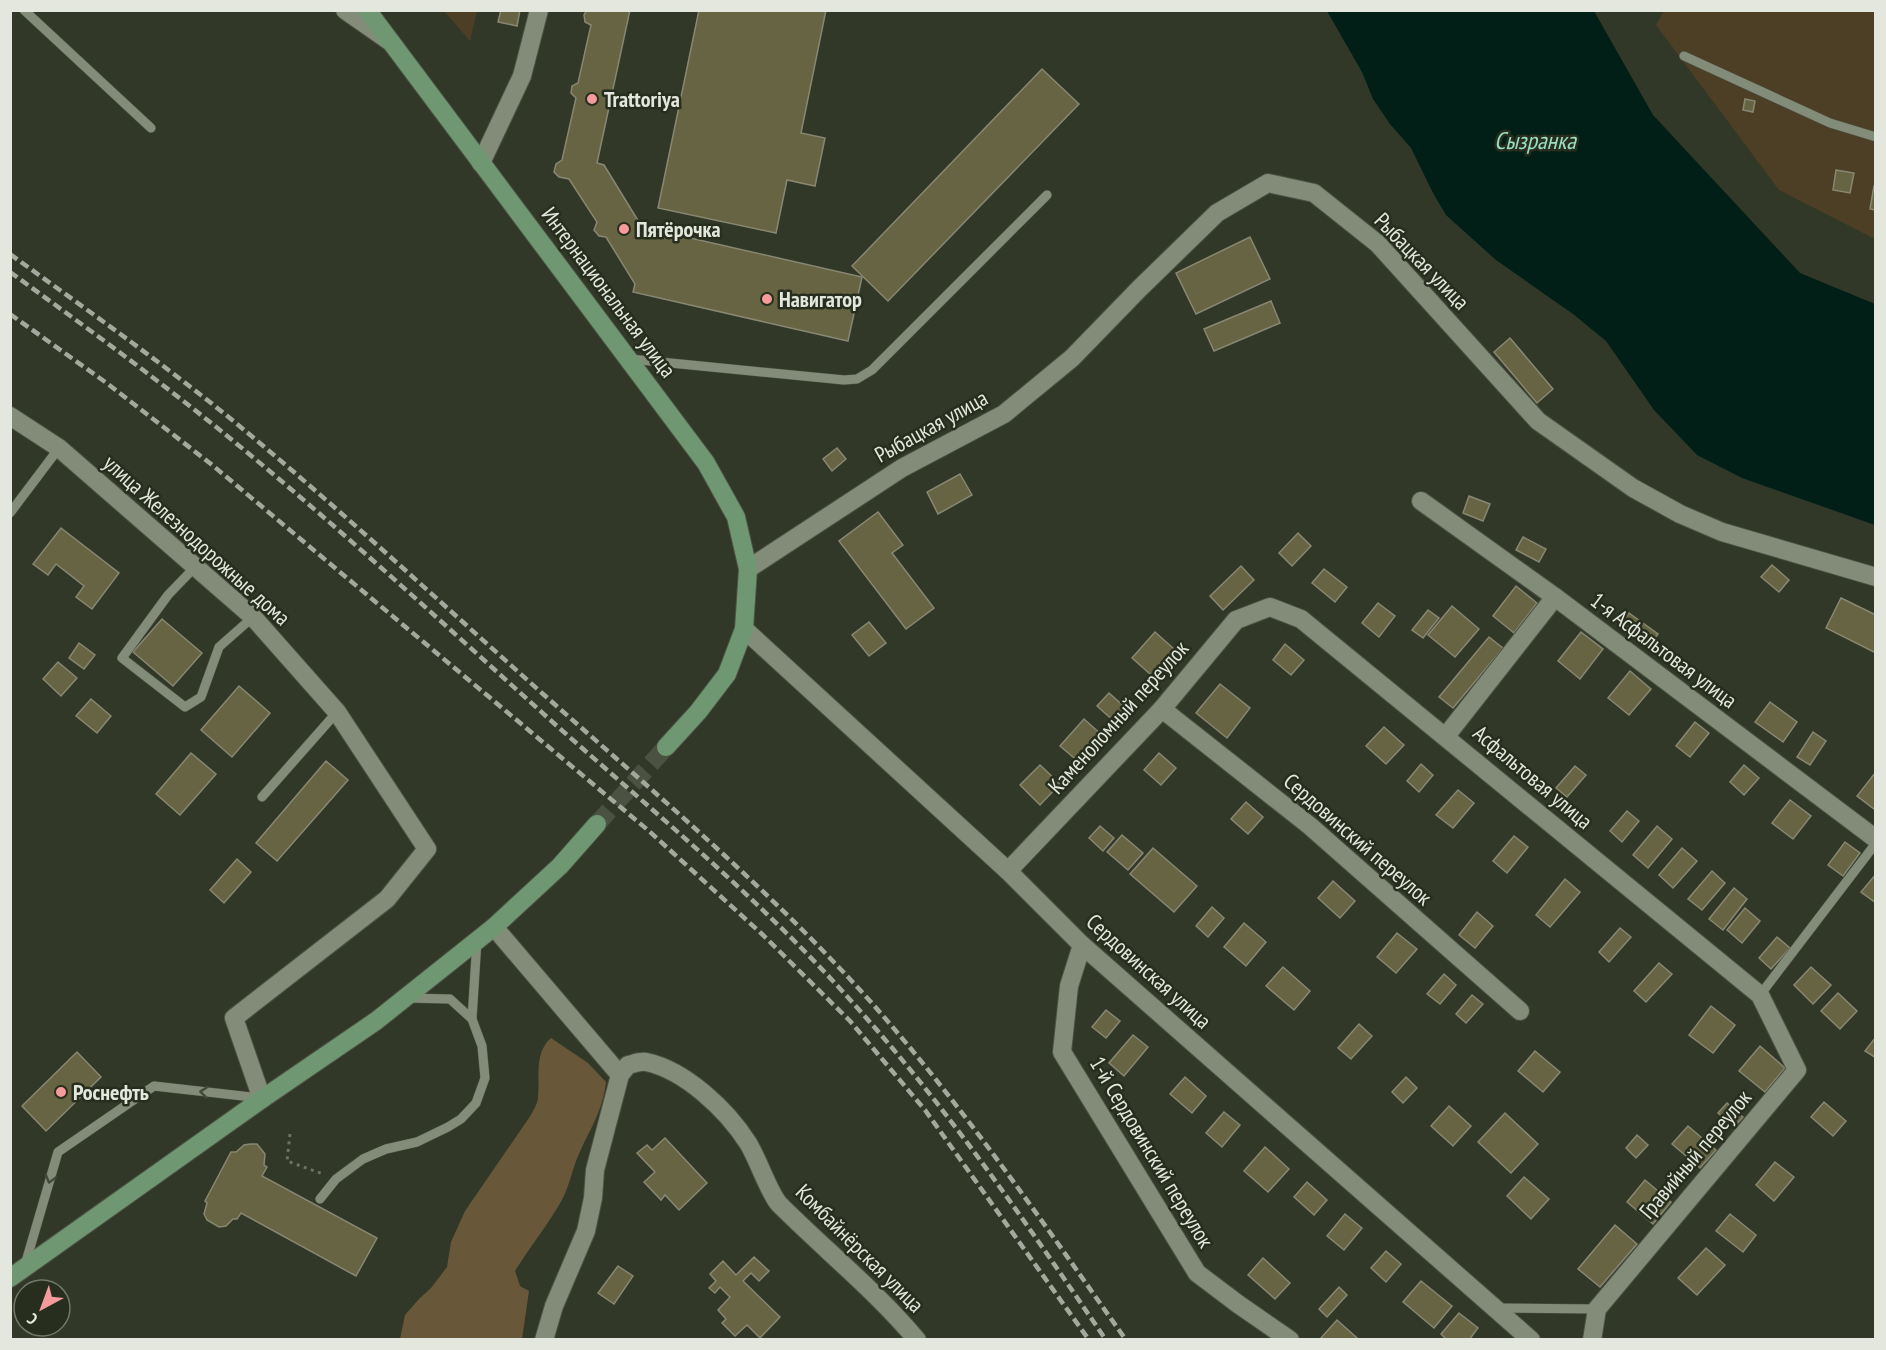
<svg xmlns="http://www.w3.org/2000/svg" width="1886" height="1350" viewBox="0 0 1886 1350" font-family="'PT Sans Narrow',sans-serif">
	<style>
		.green { fill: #4c3f26 }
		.forest { fill: #685839 }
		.water { fill: #021f17 }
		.building { fill: #666442; stroke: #888773; stroke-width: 1.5 }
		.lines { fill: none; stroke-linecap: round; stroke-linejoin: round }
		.primary-tunnel { stroke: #4c5242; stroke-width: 18; stroke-dasharray: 18 9; stroke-linecap: butt }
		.service-casing { stroke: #4d5345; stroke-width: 10 }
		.minor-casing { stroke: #4d5345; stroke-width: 20 }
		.tertiary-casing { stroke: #4d5345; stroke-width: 20 }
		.primary-casing { stroke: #4d5345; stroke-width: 20 }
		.path { stroke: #6d7364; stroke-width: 3; stroke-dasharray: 3 4.5; stroke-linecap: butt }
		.service { stroke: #838c79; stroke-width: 9 }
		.minor { stroke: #838c79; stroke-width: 18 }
		.tertiary { stroke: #838c79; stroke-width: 18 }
		.primary { stroke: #6f9872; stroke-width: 18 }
		.rail { stroke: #a4a99d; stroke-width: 4.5; stroke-dasharray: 9 4.5; stroke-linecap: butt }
		.oneway { stroke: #434a39 }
		.poi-dot { fill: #f59b9c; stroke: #272e1d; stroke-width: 2 }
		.labels { text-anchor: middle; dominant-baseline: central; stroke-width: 5; stroke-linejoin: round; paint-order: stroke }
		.poi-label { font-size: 22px; font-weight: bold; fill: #e3e7dd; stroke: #272e1d; text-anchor: start }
		.street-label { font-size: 22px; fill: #e3e7dd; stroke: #272e1d }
		.water-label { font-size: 24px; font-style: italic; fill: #97dec5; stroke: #272e1d }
	</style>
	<rect width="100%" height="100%" fill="#313827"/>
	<!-- green -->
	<g class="green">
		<path d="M444,11H477L470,41Z"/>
		<path d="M1664,11H1875V239L1779,190L1656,25Z"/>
	</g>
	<!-- forest -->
	<path class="forest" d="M551,1038L588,1063L606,1082C602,1116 586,1134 575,1164C570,1179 566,1196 556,1210C543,1231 528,1250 515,1271L520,1286L529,1291L522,1339H400L405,1315L419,1299L431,1288L447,1267L451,1242L465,1211L531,1115C534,1109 538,1103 538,1097C540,1077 534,1053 551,1038Z"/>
	<!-- water -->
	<path class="water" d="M1327,11H1594L1653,115L1800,273L1875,304V525L1742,478L1697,455L1654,410L1606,341L1573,314L1496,260L1446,215L1433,193L1411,148L1390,124L1373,99L1362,72Z"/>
	<!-- building -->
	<g class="building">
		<path d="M501,10H520L517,26L498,22Z"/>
		<path d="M587,10H630L597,163L604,165L642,227L862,277L848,341L633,292L635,284L606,237L599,236L594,230L597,222L569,179L559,177L554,172L556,164L562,160L576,98L571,93L572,86L578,83L591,25L585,22L584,15Z"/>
		<path d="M699,10H826L801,133L825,138L815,186L787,180L776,233L658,208Z"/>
		<path d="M1042,69L1079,104L888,301L852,266Z"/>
		<path d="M1745,99L1755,101L1753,112L1743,110Z"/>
		<path d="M1836,170L1854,173L1850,193L1833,190Z"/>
		<path d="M1874,186H1876V210L1870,209Z"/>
		<path d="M1250,237L1270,279L1196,314L1176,273Z"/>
		<path d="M1271,301L1280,323L1214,351L1204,329Z"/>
		<path d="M1510,338L1553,389L1537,403L1494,352Z"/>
		<path d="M837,448L846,459L832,471L823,459Z"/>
		<path d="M960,474L972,495L938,514L927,492Z"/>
		<path d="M1469,496L1490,504L1483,521L1463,513Z"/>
		<path d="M878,512L903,545L892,553L934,608L906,629L839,541Z"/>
		<path d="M61,528L119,573L92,609L76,597L84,586L56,564L48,575L33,564Z"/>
		<path d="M1298,533L1311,546L1292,566L1279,553Z"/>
		<path d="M1523,537L1546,549L1539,562L1516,550Z"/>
		<path d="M1772,565L1789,580L1779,592L1761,577Z"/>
		<path d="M1241,566L1254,580L1223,610L1210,596Z"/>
		<path d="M1324,569L1347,587L1335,602L1312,583Z"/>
		<path d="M1516,586L1537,603L1514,633L1493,616Z"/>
		<path d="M1841,598L1876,615V653L1826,628Z"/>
		<path d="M1378,603L1395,616L1379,637L1362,623Z"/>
		<path d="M1452,606L1479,629L1455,657L1428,635Z"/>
		<path d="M1428,610L1439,618L1423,638L1412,630Z"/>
		<path d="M1629,613L1658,634L1650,645L1621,624Z"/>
		<path d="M162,619L202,653L173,686L133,652Z"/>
		<path d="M869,622L886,643L869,656L852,635Z"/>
		<path d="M1155,632L1182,656L1159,682L1132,658Z"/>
		<path d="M1581,632L1603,649L1580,679L1558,661Z"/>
		<path d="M1489,637L1503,648L1453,708L1439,697Z"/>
		<path d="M79,643L95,655L84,669L69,658Z"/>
		<path d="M1285,644L1304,660L1291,675L1273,660Z"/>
		<path d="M58,662L77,678L61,696L43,679Z"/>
		<path d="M1630,671L1651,689L1629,715L1608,698Z"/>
		<path d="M1220,684L1250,708L1227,738L1196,713Z"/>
		<path d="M239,686L270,713L232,757L201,730Z"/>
		<path d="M1109,693L1128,710L1116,723L1097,706Z"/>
		<path d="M91,699L111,716L97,733L76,716Z"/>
		<path d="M1770,702L1797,722L1783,742L1755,722Z"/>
		<path d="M1084,719L1104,737L1080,763L1060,746Z"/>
		<path d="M1695,722L1709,733L1690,757L1676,746Z"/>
		<path d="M1384,727L1404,745L1386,764L1366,746Z"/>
		<path d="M1813,732L1826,741L1810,765L1797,757Z"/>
		<path d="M191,753L216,774L180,815L156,794Z"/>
		<path d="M1159,753L1176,768L1161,785L1144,770Z"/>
		<path d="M326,761L348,780L277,861L256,843Z"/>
		<path d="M1421,764L1433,775L1419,792L1407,781Z"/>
		<path d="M1040,765L1060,784L1040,805L1020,785Z"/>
		<path d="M1744,765L1759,778L1744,795L1730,782Z"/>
		<path d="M1575,766L1586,775L1567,797L1556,788Z"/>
		<path d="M1875,773L1876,807L1874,809L1857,796Z"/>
		<path d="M1458,790L1474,803L1453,828L1436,815Z"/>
		<path d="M1790,800L1811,816L1793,839L1772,823Z"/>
		<path d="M1246,802L1263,817L1248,834L1231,819Z"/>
		<path d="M1627,811L1639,821L1622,842L1610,831Z"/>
		<path d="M1100,826L1114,838L1103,851L1089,838Z"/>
		<path d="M1657,826L1672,839L1648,868L1633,855Z"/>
		<path d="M1122,835L1143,853L1128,870L1107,852Z"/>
		<path d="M1514,836L1528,847L1507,873L1493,861Z"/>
		<path d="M1845,842L1860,853L1843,876L1828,865Z"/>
		<path d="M1153,848L1197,886L1174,912L1130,874Z"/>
		<path d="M1682,848L1697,861L1673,888L1659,875Z"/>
		<path d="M237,859L251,872L224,903L210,890Z"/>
		<path d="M1712,871L1725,883L1702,910L1688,899Z"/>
		<path d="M1876,874V903L1861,892Z"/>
		<path d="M1565,879L1580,892L1550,927L1536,915Z"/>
		<path d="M1333,881L1355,901L1340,918L1318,898Z"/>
		<path d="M1734,888L1747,899L1723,930L1709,919Z"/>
		<path d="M1212,907L1224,918L1208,937L1196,926Z"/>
		<path d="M1745,908L1760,921L1742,943L1727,930Z"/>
		<path d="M1477,912L1493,926L1475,948L1459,935Z"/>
		<path d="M1244,923L1266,942L1246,966L1224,947Z"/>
		<path d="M1620,928L1631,937L1609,962L1599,952Z"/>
		<path d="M1397,933L1417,949L1396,973L1377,957Z"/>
		<path d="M1777,937L1790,948L1771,969L1759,958Z"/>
		<path d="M1659,963L1672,974L1646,1002L1634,991Z"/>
		<path d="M1283,967L1310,991L1294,1010L1266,986Z"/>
		<path d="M1811,967L1831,985L1813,1004L1794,985Z"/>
		<path d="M1444,974L1456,985L1440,1004L1427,994Z"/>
		<path d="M1838,993L1857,1011L1840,1029L1821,1011Z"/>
		<path d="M1472,995L1483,1004L1466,1023L1456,1014Z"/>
		<path d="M1711,1006L1735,1025L1713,1053L1689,1035Z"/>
		<path d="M1106,1010L1120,1021L1106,1038L1092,1027Z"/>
		<path d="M1359,1024L1372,1036L1351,1059L1338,1048Z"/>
		<path d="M1133,1035L1148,1047L1124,1076L1109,1063Z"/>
		<path d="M1876,1037V1058L1865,1051Z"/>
		<path d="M1760,1046L1785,1068L1765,1092L1739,1071Z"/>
		<path d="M1535,1051L1560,1072L1543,1092L1518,1071Z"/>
		<path d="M77,1052L101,1077L46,1131L22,1106Z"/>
		<path d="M1185,1077L1206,1096L1192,1113L1170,1094Z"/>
		<path d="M1406,1077L1417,1088L1403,1103L1392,1092Z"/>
		<path d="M1824,1102L1846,1121L1833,1136L1811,1117Z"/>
		<path d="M1727,1103L1743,1117L1734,1127L1718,1113Z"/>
		<path d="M1449,1106L1471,1126L1453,1146L1431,1126Z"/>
		<path d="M1224,1112L1240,1125L1222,1147L1206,1133Z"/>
		<path d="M1505,1113L1538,1144L1511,1173L1478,1142Z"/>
		<path d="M1688,1126L1716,1150L1700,1168L1672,1144Z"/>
		<path d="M1637,1135L1648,1145L1636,1158L1626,1148Z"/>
		<path d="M665,1138L707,1183L679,1210L665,1195L661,1200L644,1182L655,1172L637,1153L647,1145L652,1150Z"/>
		<path d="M250,1144H257L265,1154L264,1165L267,1167L262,1176L377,1238L356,1276L241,1213L237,1219H233L226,1226L219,1227L207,1220L204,1214L207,1203L205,1201L231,1152H236L244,1145Z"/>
		<path d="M1265,1147L1289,1169L1268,1192L1244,1171Z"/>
		<path d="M1775,1162L1794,1177L1774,1201L1756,1185Z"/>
		<path d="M1524,1177L1549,1199L1531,1219L1507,1196Z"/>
		<path d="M1645,1180L1671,1202L1653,1224L1627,1202Z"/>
		<path d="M1307,1182L1327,1200L1314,1215L1294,1197Z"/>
		<path d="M1345,1214L1362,1228L1344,1250L1327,1236Z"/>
		<path d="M1730,1214L1756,1235L1743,1252L1716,1231Z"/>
		<path d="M1615,1225L1637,1244L1600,1287L1578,1269Z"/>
		<path d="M1706,1248L1725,1265L1697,1295L1678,1278Z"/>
		<path d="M1386,1251L1401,1264L1386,1282L1371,1268Z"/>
		<path d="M754,1257L769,1271L759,1281L751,1273L743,1281L780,1317L760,1338L747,1325L735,1336L722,1323L726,1319L718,1310L730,1297L720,1287L715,1293L709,1288L716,1281L710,1274L723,1261L736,1275Z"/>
		<path d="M1263,1258L1290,1283L1275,1299L1248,1275Z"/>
		<path d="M618,1266L633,1276L614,1304L598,1293Z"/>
		<path d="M1421,1281L1452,1306L1434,1328L1403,1302Z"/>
		<path d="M1339,1287L1347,1295L1327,1317L1319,1309Z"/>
		<path d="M1459,1313L1478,1328L1469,1340H1447L1441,1334Z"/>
		<path d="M1337,1320L1357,1338L1356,1340L1320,1339Z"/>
	</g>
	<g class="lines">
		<!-- primary-tunnel -->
		<path class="primary-tunnel" d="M597,824L666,747"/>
		<defs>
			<g id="service">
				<path d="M24,10L151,128"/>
				<path d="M1684,56L1830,123L1876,137"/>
				<path d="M630,359L844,380L857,379L872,370L1047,195"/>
				<path d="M10,513L59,448"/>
				<path d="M195,567L168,595L122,658L185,707L201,697L219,647L253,617"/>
				<path d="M262,797L337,712"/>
				<path d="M1760,995L1876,843"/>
				<path d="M472,1019L477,940"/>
				<path d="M320,1199L336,1179L363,1159L386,1149L417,1142L448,1127L461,1119L476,1103L485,1078L482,1046L472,1019L450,999L406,998"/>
				<path d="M25,1265L58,1152L154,1086L260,1098"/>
				<path d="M1497,1308L1597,1309"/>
			</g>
			<g id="minor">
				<path d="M481,163L522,76L539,10"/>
				<path d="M10,416L59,448L253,617L337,712L427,849L387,899L234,1018L262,1099"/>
				<path d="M1421,501L1555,597L1876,839"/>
				<path d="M748,569L902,468L1004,414L1072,358L1139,289L1217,213L1268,183L1314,193L1378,244L1538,421L1633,488L1680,514L1722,532L1876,577"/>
				<path d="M1162,709L1310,826L1520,1011"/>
				<path d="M1446,736L1555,597"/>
				<path d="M1008,871L1162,709L1236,620L1270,607L1301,619L1760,995L1797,1070L1597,1309L1592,1340"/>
				<path d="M494,927L620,1075"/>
				<path d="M1082,945L1069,986L1062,1052L1197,1273L1238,1304L1290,1340"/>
				<path d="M544,1340L554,1306L586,1231L593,1198L595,1170L620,1075L628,1065C633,1064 640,1061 646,1062C685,1070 727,1110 748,1143C758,1159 769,1193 779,1204C825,1250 875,1290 917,1340"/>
			</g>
			<g id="tertiary">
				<path d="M345,10L388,40"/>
				<path d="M744,629L1008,871L1082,945L1531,1340"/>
			</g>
			<g id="primary">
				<path d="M367,10L706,463L736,517L748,569L744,629L727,674L698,712L666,747"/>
				<path d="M10,1278L262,1099L376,1021L494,927L560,866L597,824"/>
			</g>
		</defs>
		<!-- service casing -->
		<use href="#service" class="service-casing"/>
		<!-- minor casing -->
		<use href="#minor" class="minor-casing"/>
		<!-- tertiary casing -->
		<use href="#tertiary" class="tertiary-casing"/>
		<!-- primary casing -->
		<use href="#primary" class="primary-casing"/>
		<!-- path -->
		<path class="path" d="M290,1134L287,1161L323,1174"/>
		<!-- service -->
		<use href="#service" class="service"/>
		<!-- minor -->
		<use href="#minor" class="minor"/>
		<!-- tertiary -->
		<use href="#tertiary" class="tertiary"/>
		<!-- primary -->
		<use href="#primary" class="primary"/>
		<!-- rail -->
		<g class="rail">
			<path d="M10,254C87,310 164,364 237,424C342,511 442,604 543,694C655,793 770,890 870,1001C964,1107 1044,1224 1126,1340"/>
			<path d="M10,272C83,325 156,378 226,435C340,528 448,628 557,726C661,818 769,907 861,1012C952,1114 1029,1227 1106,1340"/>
			<path d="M10,314L108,384L211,464L649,831L763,935L850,1021L925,1110L1089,1340"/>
		</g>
	</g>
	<!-- one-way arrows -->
	<defs><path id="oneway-chevron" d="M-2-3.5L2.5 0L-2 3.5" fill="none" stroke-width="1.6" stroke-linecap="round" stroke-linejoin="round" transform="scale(1.5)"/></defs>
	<g class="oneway">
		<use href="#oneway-chevron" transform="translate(204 1092) rotate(-174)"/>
		<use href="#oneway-chevron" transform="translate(50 1179) rotate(106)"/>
	</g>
	<!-- markers -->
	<g class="poi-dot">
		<circle cx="592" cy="99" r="6"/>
		<circle cx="624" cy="229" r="6"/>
		<circle cx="767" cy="299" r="6"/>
		<circle cx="61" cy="1092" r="6"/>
	</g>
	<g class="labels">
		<!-- poi labels -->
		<g class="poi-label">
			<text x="604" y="99">Trattoriya</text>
			<text x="636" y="229">Пятёрочка</text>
			<text x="779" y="299">Навигатор</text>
			<text x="73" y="1092">Роснефть</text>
		</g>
		<!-- street labels -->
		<g class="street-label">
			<text transform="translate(1422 261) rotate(46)">Рыбацкая улица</text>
			<text transform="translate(609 292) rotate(53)">Интернациональная улица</text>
			<text transform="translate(931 426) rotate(-29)">Рыбацкая улица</text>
			<text transform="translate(197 540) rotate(42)">улица Железнодорожные дома</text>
			<text transform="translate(1664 650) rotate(37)">1-я Асфальтовая улица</text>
			<text transform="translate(1118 717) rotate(-48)">Каменоломный переулок</text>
			<text transform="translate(1533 777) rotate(40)">Асфальтовая улица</text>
			<text transform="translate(1358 839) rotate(41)">Сердовинский переулок</text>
			<text transform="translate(1149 971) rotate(42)">Сердовинская улица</text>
			<text transform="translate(1152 1152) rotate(59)">1-й Сердовинский переулок</text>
			<text transform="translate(1695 1154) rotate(-50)">Гравийный переулок</text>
			<text transform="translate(860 1248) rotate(45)">Комбайнёрская улица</text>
		</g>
		<!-- water labels -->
		<g class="water-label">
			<text x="1535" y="140">Сызранка</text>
		</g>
	</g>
	<!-- border -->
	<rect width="1886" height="1350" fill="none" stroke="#e3e7dd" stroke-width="24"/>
	<!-- north arrow -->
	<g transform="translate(42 1308) rotate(221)"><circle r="28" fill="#272e1d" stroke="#72786a" stroke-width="1.5"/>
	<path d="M0-4.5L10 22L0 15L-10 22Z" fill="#f59b9c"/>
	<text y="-9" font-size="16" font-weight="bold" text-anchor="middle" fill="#e3e7dd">С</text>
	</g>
</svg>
